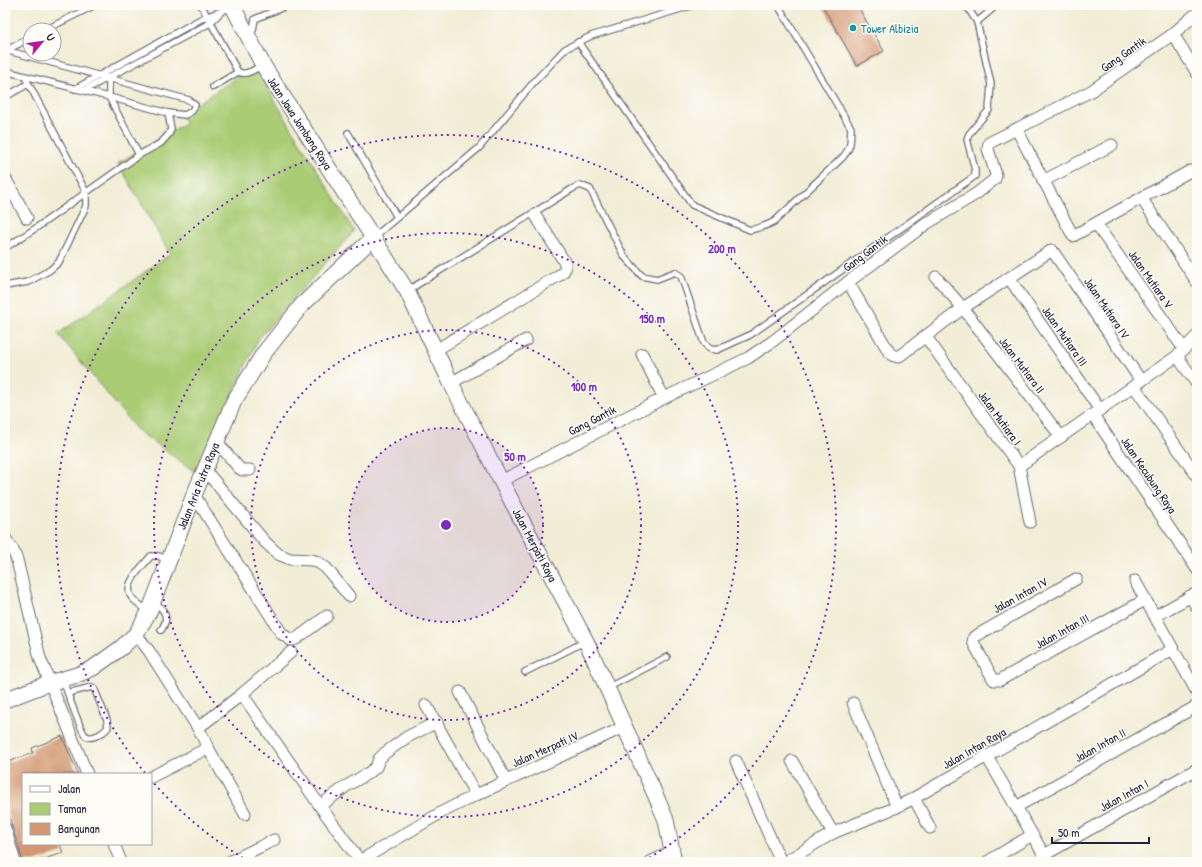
<svg xmlns="http://www.w3.org/2000/svg" width="1202" height="867" viewBox="0 0 1202 867" font-family="'Patrick Hand',sans-serif">
	<style>
		.green { fill: #aacc75; stroke: #667758 }
		.building { fill: #d39873 }
		.lines { fill: none; stroke-linecap: round; stroke-linejoin: round }
		.lane-casing { stroke: #6a6971; stroke-width: 8 }
		.street-casing { stroke: #6a6971; stroke-width: 13 }
		.secondary-casing { stroke: #6a6971; stroke-width: 17 }
		.lane { stroke: #fff; stroke-width: 5.5 }
		.street { stroke: #fff; stroke-width: 11 }
		.secondary { stroke: #fff; stroke-width: 15 }
		.ring { fill: none; stroke: #7b2cbf; stroke-width: 2; stroke-dasharray: 2 4 }
		.culture-dot { fill: #0f9aa8; stroke: #fdfcf7; stroke-width: 1.5 }
		.labels { text-anchor: middle; dominant-baseline: central; stroke-width: 3; stroke-linejoin: round; paint-order: stroke }
		.culture-label { font-size: 12px; fill: #0d838f; stroke: #fdfcf7; text-anchor: start }
		.street-label { font-size: 12px; fill: #22223b; stroke: #fdfcf7 }
		.centre { fill: #7b2cbf; stroke: #fdfcf7; stroke-width: 2 }
		.ring-label { font-size: 12px; text-anchor: middle; font-weight: bold; fill: #7b2cbf; stroke: #fdfcf7; stroke-width: 3; stroke-linejoin: round; paint-order: stroke }
	</style>
	<rect width="100%" height="100%" fill="#fdfcf7"/>
	<filter id="ink" filterUnits="userSpaceOnUse"><feTurbulence type="fractalNoise" baseFrequency=".025" numOctaves="2"/><feDisplacementMap in="SourceGraphic" scale="8" xChannelSelector="R" yChannelSelector="G"/><feConvolveMatrix kernelMatrix="1 2 1 2 8 2 1 2 1" color-interpolation-filters="sRGB"/></filter>
	<filter id="wash" filterUnits="userSpaceOnUse"><feTurbulence type="fractalNoise" baseFrequency=".012" numOctaves="4" result="noise"/><feDisplacementMap in="SourceGraphic" scale="16" xChannelSelector="R" yChannelSelector="G"/><feGaussianBlur stdDeviation="0.9" result="paint"/><feColorMatrix in="noise" values="0 0 0 0 0 0 0 0 0 0 0 0 0 0 0 0 0 1.4 0 .05"/><feComposite in="paint" operator="in"/></filter>
	<g filter="url(#wash)">
		<rect width="100%" height="100%" fill="#f1edd6"/>
		<!-- green -->
		<path class="green" d="M254,66L354,231L259,338L195,472L137,430L58,334L170,254L118,163L186,123L180,115Z"/>
		<g id="blocks">
			<!-- building -->
			<g class="building">
				<path d="M822,5H857L884,51L857,66Z"/>
				<path d="M62,736L78,774H23V844H60L63,853L34,862H23L5,803V763L33,753L32,748Z"/>
			</g>
		</g>
	</g>
	<g filter="url(#ink)">
		<use href="#blocks" fill-opacity="0" stroke="#6a6971" stroke-width="1"/>
		<g class="lines">
			<defs>
				<g id="lane">
					<path d="M201,5L238,72C247,76 255,69 263,65"/>
					<path d="M966,5L977,22"/>
					<path d="M45,30L95,5"/>
					<path d="M248,34L253,30L255,19L288,5"/>
					<path d="M578,42L692,205L750,230C759,228 767,226 775,221L843,157C852,146 850,142 851,128L778,5"/>
					<path d="M5,50L189,100L195,105L192,111L185,115L168,113L109,97L5,71"/>
					<path d="M7,50L30,38"/>
					<path d="M109,78V97L139,155"/>
					<path d="M213,87L238,72"/>
					<path d="M75,89L199,20C210,14 222,12 233,6"/>
					<path d="M85,90L210,23L221,12"/>
					<path d="M5,97L28,84"/>
					<path d="M348,133L397,217"/>
					<path d="M374,237L479,148L533,83L565,49L591,36L694,5"/>
					<path d="M5,248L36,228L139,155L161,143L169,134L171,129L168,113"/>
					<path d="M5,286L28,282L50,270L59,262L86,206V192L25,77"/>
					<path d="M407,291L572,189L580,185L590,189L624,256L642,276L657,279L675,272L681,276L704,343L710,349L717,350L750,335L975,176V170L967,139L969,134L989,110L991,84L977,22L997,5"/>
					<path d="M155,602C165,611 170,618 161,630"/>
					<path d="M148,611C143,607 137,603 133,599C120,586 143,566 151,556H159L168,561"/>
					<path d="M525,672L586,641"/>
					<path d="M63,680C66,688 81,733 86,736C93,740 105,732 108,727L107,720L94,688L92,687L68,693"/>
					<path d="M609,687L667,657"/>
					<path d="M1044,855L1049,862"/>
				</g>
				<g id="street">
					<path d="M1173,34L1197,73"/>
					<path d="M1017,130L1073,236L1190,171"/>
					<path d="M5,178L27,218"/>
					<path d="M1043,181L1112,145"/>
					<path d="M1142,199L1197,282"/>
					<path d="M1096,224L1184,349"/>
					<path d="M936,277L963,308L1061,437"/>
					<path d="M1009,278L1100,410"/>
					<path d="M848,282L889,352L892,355L898,357L963,308L1052,250L1141,381"/>
					<path d="M926,337L1019,466L1030,522"/>
					<path d="M436,350L561,274C565,270 566,268 565,263L536,216"/>
					<path d="M642,354L664,398"/>
					<path d="M1177,356L1197,384"/>
					<path d="M451,383L526,340"/>
					<path d="M1134,386L1197,476"/>
					<path d="M1093,415L1197,569"/>
					<path d="M217,442L239,468L242,470H250"/>
					<path d="M1019,466L1177,356L1197,336"/>
					<path d="M205,470L265,542L278,554L290,559L312,560L319,563L326,568L349,596"/>
					<path d="M501,481L664,398L748,358L773,341L848,282L926,224L976,194L995,179L996,175L988,149L989,143L1091,91L1173,34L1197,13"/>
					<path d="M194,495L282,634L291,640L296,639L327,616"/>
					<path d="M5,538L13,550L17,560L40,658L87,774"/>
					<path d="M1076,579L974,637L973,642L992,677L994,680H1000L1145,600"/>
					<path d="M1135,581L1197,692"/>
					<path d="M1190,596L1197,607"/>
					<path d="M1155,616L1197,593"/>
					<path d="M136,634L149,651L198,728"/>
					<path d="M460,692L506,781"/>
					<path d="M242,694L320,806L360,861"/>
					<path d="M853,703L897,807"/>
					<path d="M426,705L476,795"/>
					<path d="M206,744L245,814"/>
					<path d="M986,755L1044,855L1197,769"/>
					<path d="M736,761L781,862"/>
					<path d="M792,761L833,833"/>
					<path d="M151,777L204,750C209,743 201,735 198,728L242,694L291,652"/>
					<path d="M914,798L930,828"/>
					<path d="M320,806L345,787L370,772L376,767L379,759L385,753L407,737L437,722"/>
					<path d="M1016,807L1197,706"/>
					<path d="M5,828L15,862"/>
					<path d="M114,844L121,862"/>
					<path d="M229,862L274,840"/>
					<path d="M358,862L442,812L476,795L624,727"/>
					<path d="M650,862L672,852"/>
					<path d="M785,862L833,833L897,807L914,798L1173,649"/>
					<path d="M987,862L1032,835"/>
				</g>
				<g id="secondary">
					<path d="M232,5L263,65L407,291L451,383L501,481L586,641L658,801L666,820L674,862"/>
					<path d="M5,700L49,683L77,675L93,668L121,648L136,634L149,612L194,495L234,401L264,353L302,305L374,237"/>
				</g>
			</defs>
			<!-- lane casing -->
			<use href="#lane" class="lane-casing"/>
			<!-- street casing -->
			<use href="#street" class="street-casing"/>
			<!-- secondary casing -->
			<use href="#secondary" class="secondary-casing"/>
			<!-- lane -->
			<use href="#lane" class="lane"/>
			<!-- street -->
			<use href="#street" class="street"/>
			<!-- secondary -->
			<use href="#secondary" class="secondary"/>
		</g>
	</g>
	<!-- distance rings -->
	<circle cx="446" cy="525" r="97" fill="#7b2cbf" fill-opacity=".12"/>
	<g class="ring">
		<circle cx="446" cy="525" r="97"/>
		<circle cx="446" cy="525" r="195"/>
		<circle cx="446" cy="525" r="292"/>
		<path d="M248 861A390 390 0 0 1 152 781M145 773A390 390 0 1 1 644 861"/>
	</g>
	<!-- markers -->
	<circle class="culture-dot" cx="853" cy="28" r="4"/>
	<g class="labels">
		<!-- culture labels -->
		<g class="culture-label">
			<text x="861" y="28">Tower Albizia</text>
		</g>
		<!-- street labels -->
		<g class="street-label">
			<text transform="translate(1123 54) rotate(-35)">Gang Gantik</text>
			<text transform="translate(300 123) rotate(57)">Jalan Jawa Jombang Raya</text>
			<text transform="translate(865 253) rotate(-37)">Gang Gantik</text>
			<text transform="translate(1151 279) rotate(55)">Jalan Mutiara V</text>
			<text transform="translate(1107 308) rotate(56)">Jalan Mutiara IV</text>
			<text transform="translate(1065 336) rotate(55)">Jalan Mutiara III</text>
			<text transform="translate(1022 365) rotate(53)">Jalan Mutiara II</text>
			<text transform="translate(1000 418) rotate(54)">Jalan Mutiara I</text>
			<text transform="translate(592 420) rotate(-27)">Gang Gantik</text>
			<text transform="translate(1149 475) rotate(56)">Jalan Kecubung Raya</text>
			<text transform="translate(198 486) rotate(-68)">Jalan Aria Putra Raya</text>
			<text transform="translate(535 545) rotate(62)">Jalan Merpati Raya</text>
			<text transform="translate(1020 595) rotate(-29)">Jalan Intan IV</text>
			<text transform="translate(1062 631) rotate(-29)">Jalan Intan III</text>
			<text transform="translate(1100 745) rotate(-29)">Jalan Intan II</text>
			<text transform="translate(974 748) rotate(-30)">Jalan Intan Raya</text>
			<text transform="translate(545 749) rotate(-24)">Jalan Merpati IV</text>
			<text transform="translate(1124 795) rotate(-29)">Jalan Intan I</text>
		</g>
	</g>
	<circle cx="446" cy="525" r="6" class="centre"/>
	<g class="ring-label">
		<text x="722" y="253">200 m</text>
		<text x="652" y="323">150 m</text>
		<text x="584" y="391">100 m</text>
		<text x="515" y="461">50 m</text>
	</g>
	<!-- margin -->
	<rect width="1202" height="867" fill="none" stroke="#fdfcf7" stroke-width="20"/>
	<!-- legend -->
	<rect x="22" y="773" width="130" height="72" fill="#fdfcf7" stroke="#a5a5ac"/>
	<rect x="30" y="786" width="20" height="6" fill="#ffffff" stroke="#a5a5ac"/>
	<text x="58" y="793" font-size="12" fill="#22223b">Jalan</text>
	<rect x="30" y="803" width="20" height="12" fill="#aacc75" stroke="#a5a5ac"/>
	<text x="58" y="813" font-size="12" fill="#22223b">Taman</text>
	<rect x="30" y="823" width="20" height="12" fill="#d39873" stroke="#a5a5ac"/>
	<text x="58" y="833" font-size="12" fill="#22223b">Bangunan</text>
	<!-- north arrow -->
	<g transform="translate(42 42) rotate(61)"><circle r="19" fill="#fdfcf7" stroke="#a5a5ac"/>
	<path d="M0-3L7 15L0 10L-7 15Z" fill="#b5179e"/>
	<text y="-6" font-size="11" font-weight="bold" text-anchor="middle" fill="#22223b">U</text>
	</g>
	<!-- scale -->
	<path d="M1052 837v6h97v-6" fill="none" stroke="#22223b" stroke-width="2"/>
	<text x="1058" y="837" font-size="12" fill="#22223b" stroke="#fdfcf7" stroke-width="3" paint-order="stroke">50 m</text>
</svg>
